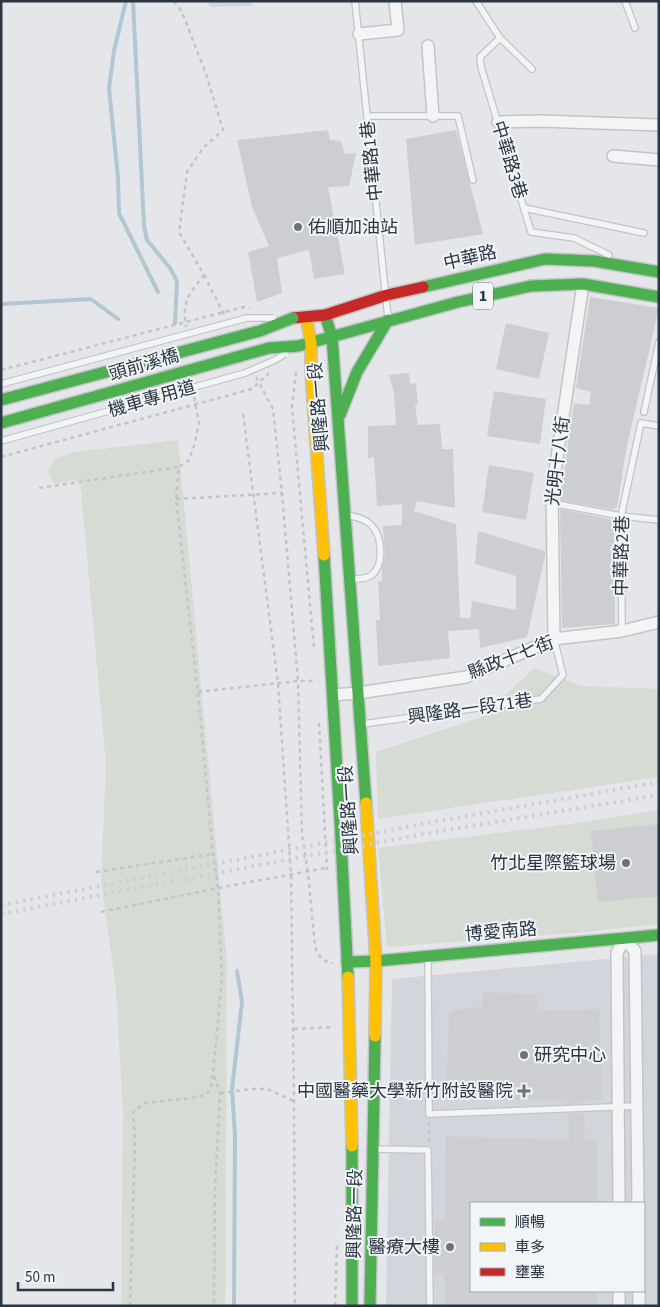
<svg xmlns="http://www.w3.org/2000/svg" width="660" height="1307" viewBox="0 0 660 1307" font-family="'Source Sans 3','Noto Sans TC',sans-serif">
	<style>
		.built { fill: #d2d6dc; fill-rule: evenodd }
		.green { fill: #d6dcd4 }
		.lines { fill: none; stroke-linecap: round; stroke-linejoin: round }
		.stream { stroke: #b3c6d3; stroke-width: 4 }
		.building { fill: #ccced1 }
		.lane-casing { stroke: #c2c4c7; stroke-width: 8 }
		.street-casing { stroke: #c2c4c7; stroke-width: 14 }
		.fast-casing { stroke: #c2c4c7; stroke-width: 14 }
		.slow-casing { stroke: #c2c4c7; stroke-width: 14 }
		.jam-casing { stroke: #c2c4c7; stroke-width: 14 }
		.path { stroke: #c2c5c8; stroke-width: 2.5; stroke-dasharray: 4 4; stroke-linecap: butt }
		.lane { stroke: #f3f4f6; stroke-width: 5.5 }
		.street { stroke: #f3f4f6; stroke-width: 11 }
		.fast { stroke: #4caf50; stroke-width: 11 }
		.slow { stroke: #ffc107; stroke-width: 11 }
		.jam { stroke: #c62828; stroke-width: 11 }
		.rail { stroke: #cdcfd1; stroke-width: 4; stroke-dasharray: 2.5 5; stroke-linecap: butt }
		.lane-bridge-casing { stroke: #c2c4c7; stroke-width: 8; stroke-linecap: butt }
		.fast-bridge-casing { stroke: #c0c3c7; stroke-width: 14; stroke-linecap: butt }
		.path-bridge { stroke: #c2c5c8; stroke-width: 2.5; stroke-dasharray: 4 4; stroke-linecap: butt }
		.lane-bridge { stroke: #f3f4f6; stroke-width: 5.5 }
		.fast-bridge { stroke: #4caf50; stroke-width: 11 }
		.poi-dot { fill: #6b747d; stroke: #f2f5f8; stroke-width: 2 }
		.labels { text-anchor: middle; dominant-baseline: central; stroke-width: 4; stroke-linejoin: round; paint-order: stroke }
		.shield { fill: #f2f5f8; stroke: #666f79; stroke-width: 1 }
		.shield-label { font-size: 16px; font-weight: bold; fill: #2a3643 }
		.street-label { font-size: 18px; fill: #2a3643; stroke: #f2f5f8 }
		.poi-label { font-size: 18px; fill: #2a3643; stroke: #f2f5f8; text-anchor: end }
	</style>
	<rect width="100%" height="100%" fill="#e4e6e9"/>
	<!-- built -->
	<g class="built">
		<path d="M207,1H252L251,6L211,7Z"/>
		<path d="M659,954V1306H386L392,979ZM471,1203H644V1291H471Z"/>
	</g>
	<!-- green -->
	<g class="green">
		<path d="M178,440L227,961L225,1306H121L123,1112L116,989L101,881L106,765L80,480L54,483L47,471L56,458L75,452Z"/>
		<path d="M534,668L582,686L659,689V777L378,819L376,752L482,717Z"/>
		<path d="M659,810V924L586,932L387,947L378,848L578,823Z"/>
	</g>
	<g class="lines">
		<!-- stream -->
		<g class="stream">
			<path d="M126,1L114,51L109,88L118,178L119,213L158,292"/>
			<path d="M133,1L144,226L147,240L170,268L177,281L175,323"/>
			<path d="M1,304L91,299L118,319"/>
			<path d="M234,1306L235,1135L232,1089L242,1002L237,971"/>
		</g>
	</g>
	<!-- building -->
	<g class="building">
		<path d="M328,130L330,140L341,141L345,154L356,153L349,186L328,187L345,274L314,279L309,250L277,258L282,293L257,302L248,252L269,246L252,207L237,140Z"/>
		<path d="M456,130L483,234L415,245L406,139Z"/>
		<path d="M590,297L659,308L626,450L617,508H614V510L560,500L574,403L589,405L591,392L576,388Z"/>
		<path d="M506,323L549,333L539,379L496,369Z"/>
		<path d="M409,373L410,384L416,383L418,404H415L418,425L440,424L442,449H453L455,508L417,501L414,511L456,524L460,618H470L472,601L516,610V576L475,564L478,531L545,551V556L527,637L480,648L479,629L448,631L450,658L378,666L376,620H380L378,581H382V568L385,556L383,526L402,525V504L377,506L374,457L368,458V426L396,425L394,393L389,375Z"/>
		<path d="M494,391L546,399L540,444L487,436Z"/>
		<path d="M489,465L534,473L526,520L482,512Z"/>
		<path d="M560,509L614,520L615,624L562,628Z"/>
		<path d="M659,824V896L598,902L591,831Z"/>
		<path d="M483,992L537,994V1011L599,1009L602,1100L583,1101V1103L567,1104V1101L446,1099L449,1012L483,1006Z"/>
		<path d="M568,1113H584L585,1140H597V1203H471V1291H597V1306H446L444,1273L434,1274V1220H445L446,1136L569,1140Z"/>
	</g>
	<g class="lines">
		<defs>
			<g id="lane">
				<path d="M355,1L388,318"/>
				<path d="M476,1L500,38L532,69"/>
				<path d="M625,1L635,28"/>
				<path d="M500,38L480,57L481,67L531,232L574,238L609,255"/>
				<path d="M368,116H458L473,180"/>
				<path d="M524,208L644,233"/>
				<path d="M644,412L659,342"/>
				<path d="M552,503L621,516L659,520"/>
				<path d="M347,515C355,517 364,518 370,524C382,534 385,563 372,575C367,579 358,579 352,579"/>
				<path d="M622,631L621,516L641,423L659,426"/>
				<path d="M363,724L541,699L563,675L554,639"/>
				<path d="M428,958L429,1114L637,1106"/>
				<path d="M373,1149L428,1150L430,1306"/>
			</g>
			<g id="street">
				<path d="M359,34L398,30L395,1"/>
				<path d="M428,46L433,116"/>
				<path d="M498,122L539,121L659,125"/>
				<path d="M613,156L659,160"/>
				<path d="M554,639L552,491L583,284"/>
				<path d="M333,695L358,693L466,677L554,639L622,631L659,622"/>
				<path d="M619,1203L617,953L624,939L635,951L638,1203"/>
				<path d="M619,1291V1306"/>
				<path d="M639,1291V1306"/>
			</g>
			<g id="fast">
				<path d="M423,287L545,259L594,261L659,272"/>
				<path d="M325,315L332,337L366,803"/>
				<path d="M298,346L458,302L531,286L583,284L659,297"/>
				<path d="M340,415L357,372L388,320"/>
				<path d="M324,555L340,820L348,977"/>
				<path d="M347,962L376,961L659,935"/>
				<path d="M352,1146V1306"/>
				<path d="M370,1306L375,1036"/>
			</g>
			<g id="slow">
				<path d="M306,317L311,343V372L324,555"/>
				<path d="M366,803L376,961L375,1036"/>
				<path d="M348,977L352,1146"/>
			</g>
			<path id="jam" d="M293,318L325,315L387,295L423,287"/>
		</defs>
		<!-- lane casing -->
		<use href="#lane" class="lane-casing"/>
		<!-- street casing -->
		<use href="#street" class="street-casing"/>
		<!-- fast casing -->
		<use href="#fast" class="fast-casing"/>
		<!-- slow casing -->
		<use href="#slow" class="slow-casing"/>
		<!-- jam casing -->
		<use href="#jam" class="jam-casing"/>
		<!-- path -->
		<g class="path">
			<path d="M174,1L182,12L206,74L223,130L203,148L187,172L179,232L204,275C188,296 182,300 186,327"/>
			<path d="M204,275L225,316"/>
			<path d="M296,372L292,407L314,648"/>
			<path d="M256,377L273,409L282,493L298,681H317"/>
			<path d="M243,414L278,683L291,875L294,1101L295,1306"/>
			<path d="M39,488L179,467"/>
			<path d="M176,499L282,493"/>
			<path d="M198,692L298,681L302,835L308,872L315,947C319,956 322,962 333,963"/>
			<path d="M319,723L327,870"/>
			<path d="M96,872L213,854"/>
			<path d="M101,912L218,888L326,868"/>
			<path d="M294,1029L334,1027"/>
			<path d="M214,1076L220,1093L215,1190L214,1306"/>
			<path d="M220,1093L252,1089H267L294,1101"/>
			<path d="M429,1142V1123"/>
			<path d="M130,1306L135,1142L133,1112L145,1103L199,1097L210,1091L213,1074L222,978L218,888L213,854L198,692L176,499L179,467L189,460L195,443L199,423L194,397"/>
			<path d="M335,1306L337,1245"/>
		</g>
		<!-- lane -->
		<use href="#lane" class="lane"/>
		<!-- street -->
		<use href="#street" class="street"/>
		<!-- fast -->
		<use href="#fast" class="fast"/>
		<!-- slow -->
		<use href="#slow" class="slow"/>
		<!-- jam -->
		<use href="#jam" class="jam"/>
		<!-- rail -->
		<g class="rail">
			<path d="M1,905L427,823L659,782"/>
			<path d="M1,914L429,833L659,795"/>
		</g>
		<defs>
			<g id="lane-bridge">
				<path d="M1,384L247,318H273"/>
				<path d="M1,441L245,373L275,360L285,354"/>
			</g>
			<g id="fast-bridge">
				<path d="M1,400L260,331L293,318"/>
				<path d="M1,423L269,348L298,346"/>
			</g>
		</defs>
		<!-- lane-bridge casing -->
		<use href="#lane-bridge" class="lane-bridge-casing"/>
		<!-- fast-bridge casing -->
		<use href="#fast-bridge" class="fast-bridge-casing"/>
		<!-- path-bridge -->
		<g class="path-bridge">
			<path d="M1,370L244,307L250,308"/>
			<path d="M1,457L252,389L269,373"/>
		</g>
		<!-- lane-bridge -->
		<use href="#lane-bridge" class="lane-bridge"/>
		<!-- fast-bridge -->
		<use href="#fast-bridge" class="fast-bridge"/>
	</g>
	<!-- markers -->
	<g class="poi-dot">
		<circle cx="298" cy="227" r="5"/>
		<circle cx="626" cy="863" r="5"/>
		<circle cx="524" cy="1055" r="5"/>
		<path d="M521.5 1083.5h5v5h5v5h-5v5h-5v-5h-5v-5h5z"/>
		<circle cx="450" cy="1247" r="5"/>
	</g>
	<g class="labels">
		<!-- shield labels -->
		<rect class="shield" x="473" y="282.5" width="20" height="27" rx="4"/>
		<g class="shield-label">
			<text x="483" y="296">1</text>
		</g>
		<!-- street labels -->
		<g class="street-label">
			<text transform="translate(509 160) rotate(73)">中華路3巷</text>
			<text transform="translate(372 161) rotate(-96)">中華路1巷</text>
			<text transform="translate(470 258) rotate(-13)">中華路</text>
			<text transform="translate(144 365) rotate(-16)">頭前溪橋</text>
			<text transform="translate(152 399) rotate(-16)">機車專用道</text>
			<text transform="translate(319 407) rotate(-95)">興隆路一段</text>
			<text transform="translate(558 461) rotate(-83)">光明十八街</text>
			<text transform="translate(622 556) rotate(-89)">中華路2巷</text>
			<text transform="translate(511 658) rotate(-21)">縣政十七街</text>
			<text transform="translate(470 709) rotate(-8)">興隆路一段71巷</text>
			<text transform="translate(349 810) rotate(-94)">興隆路一段</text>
			<text transform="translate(501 932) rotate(-5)">博愛南路</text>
			<text transform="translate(355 1214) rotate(-89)">興隆路一段</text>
		</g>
		<!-- poi labels -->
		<g class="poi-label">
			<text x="308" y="227" text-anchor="start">佑順加油站</text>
			<text x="616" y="863">竹北星際籃球場</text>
			<text x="534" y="1055" text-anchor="start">研究中心</text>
			<text x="513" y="1091">中國醫藥大學新竹附設醫院</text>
			<text x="440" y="1247">醫療大樓</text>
		</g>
	</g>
	<!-- border -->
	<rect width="660" height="1307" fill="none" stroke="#2a3643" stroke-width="5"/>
	<!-- legend -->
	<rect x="470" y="1202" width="175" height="90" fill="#f2f5f8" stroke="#a2a9b0"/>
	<rect x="480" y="1218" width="25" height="8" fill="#4caf50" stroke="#a2a9b0"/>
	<text x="515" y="1227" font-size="15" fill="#2a3643">順暢</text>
	<rect x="480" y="1243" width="25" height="8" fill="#ffc107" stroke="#a2a9b0"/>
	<text x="515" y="1252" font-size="15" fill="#2a3643">車多</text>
	<rect x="480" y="1268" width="25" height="8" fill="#c62828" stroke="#a2a9b0"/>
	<text x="515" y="1277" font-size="15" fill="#2a3643">壅塞</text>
	<!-- scale -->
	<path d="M18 1282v8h95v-8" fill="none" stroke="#2a3643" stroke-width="2.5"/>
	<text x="25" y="1282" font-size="15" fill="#2a3643" stroke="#f2f5f8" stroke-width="4" paint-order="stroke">50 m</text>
</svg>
